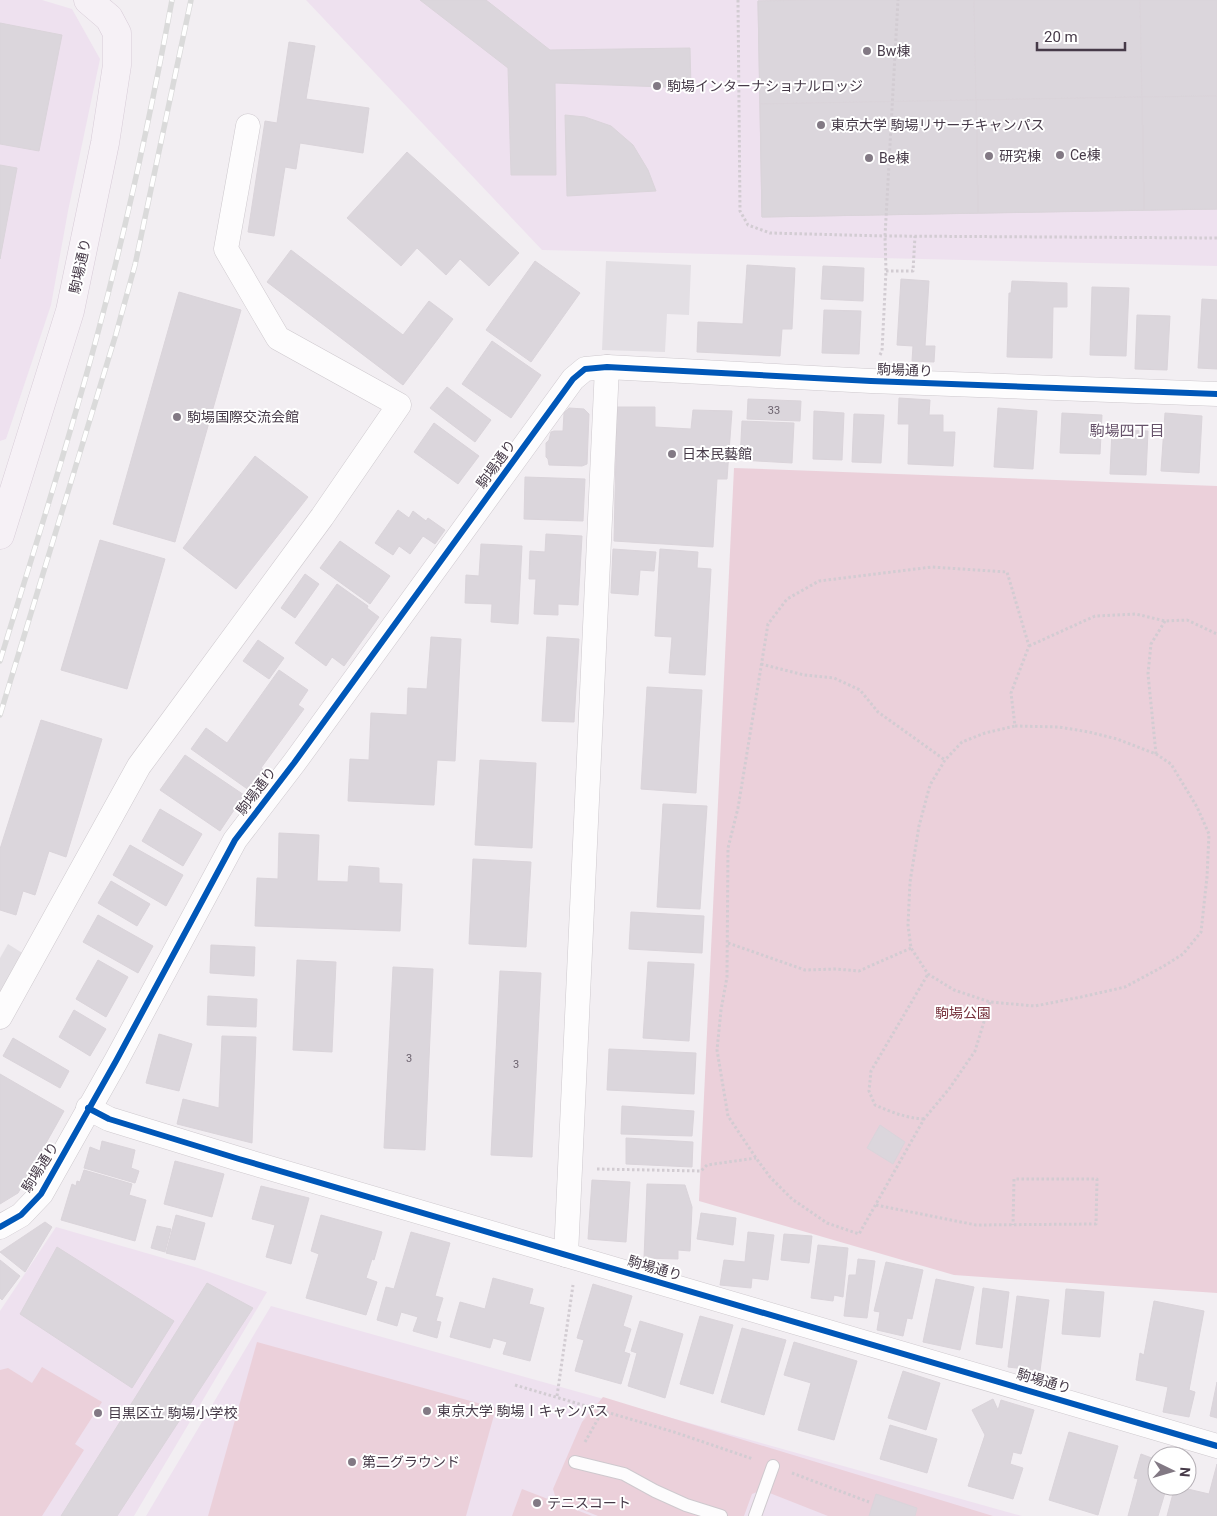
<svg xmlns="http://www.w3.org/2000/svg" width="1217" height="1516" viewBox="0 0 1217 1516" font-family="Roboto,'Noto Sans JP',sans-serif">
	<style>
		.education { fill: #eee1ef }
		.green { fill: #ebd0da }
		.parking { fill: #e3dfe4 }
		.building { fill: #dbd6dc; stroke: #dad4da }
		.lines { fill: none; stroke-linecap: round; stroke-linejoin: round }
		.lane-casing { stroke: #cec9ce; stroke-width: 14 }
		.street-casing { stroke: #cec9ce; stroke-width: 25 }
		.secondary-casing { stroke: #d7cbd7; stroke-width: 29 }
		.path { stroke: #d2ccd2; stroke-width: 3; stroke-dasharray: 2.5 2.5; stroke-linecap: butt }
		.lane { stroke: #fdfcfd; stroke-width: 12 }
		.street { stroke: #fdfcfd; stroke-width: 24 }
		.secondary { stroke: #f6f1f6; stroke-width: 28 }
		.rail-casing { stroke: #dadada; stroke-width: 5.5 }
		.rail { stroke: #fff; stroke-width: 4; stroke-dasharray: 11; stroke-linecap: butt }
		.cycleway-casing { stroke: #fff; stroke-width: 9 }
		.cycleway { stroke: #0057b8; stroke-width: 6 }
		.poi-dot { fill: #827984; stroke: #fff; stroke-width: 2 }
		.labels { text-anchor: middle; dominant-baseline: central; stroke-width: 4; stroke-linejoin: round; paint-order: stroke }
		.number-label { font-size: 11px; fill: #6c626e }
		.poi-label { font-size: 14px; fill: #463a48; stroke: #fff; text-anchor: start }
		.street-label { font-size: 14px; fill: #463a48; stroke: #fff }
		.park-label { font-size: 14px; fill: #76313b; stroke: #fff }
		.neighbourhood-label { font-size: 15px; fill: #66526a; stroke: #fff }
	</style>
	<rect width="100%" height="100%" fill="#f2eef2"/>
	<!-- education -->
	<g class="education">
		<path d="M0,0H42L72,9L100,59L68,211L51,305L6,439L0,441Z"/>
		<path d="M306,0H1217V266L542,250Z"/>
		<path d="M56,1227L198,1268L267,1292L134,1516H0V1311Z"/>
		<path d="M271,1306L1022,1516H146Z"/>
	</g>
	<!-- green -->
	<g class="green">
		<path d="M734,468L1217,486V1293L954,1275L699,1201Z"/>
		<path d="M257,1342L496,1408L466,1516H208Z"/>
		<path d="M42,1367L102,1402L75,1444L84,1450L42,1516H0V1370L8,1368L32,1383Z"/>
		<path d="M603,1397L993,1516H828L762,1490L752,1494L744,1516H598L556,1499L553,1489L582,1422Z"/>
		<path d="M522,1489L592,1516H512Z"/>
	</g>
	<!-- parking -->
	<g class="parking">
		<path d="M606,261L691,265L689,315L667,314L665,352L602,350Z"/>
		<path d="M8,944L27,956L0,1000V958Z"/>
	</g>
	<!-- building -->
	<g class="building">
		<path d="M420,0H486L550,50L690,48L691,88L555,83L556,175H511L508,68Z"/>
		<path d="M812,0H1217V209L762,217L758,1Z"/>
		<path d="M812,0H974L976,100L760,104L758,1Z"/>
		<path d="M974,0H1140L1142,97L976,100Z"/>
		<path d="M1140,0H1217V96L1142,97Z"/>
		<path d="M0,23L62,35L39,151L0,144Z"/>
		<path d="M289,42L315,46L306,99L369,108L363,153L300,143L296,169L285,167L274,236L248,232L265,121L277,123Z"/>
		<path d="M1217,96V209L1144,210L1142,97Z"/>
		<path d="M1142,97L1144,210L978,213L976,100Z"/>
		<path d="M976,100L978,213L762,217L760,104Z"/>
		<path d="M565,115L585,117L611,126L633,145L648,170L656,191L567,196Z"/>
		<path d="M407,152L519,253L489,286L460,259L446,275L417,248L401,266L347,218Z"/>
		<path d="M0,165L17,168L0,259Z"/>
		<path d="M291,250L403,335L429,301L453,319L403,385L267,282Z"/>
		<path d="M535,261L580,293L531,362L486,330Z"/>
		<path d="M747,265L795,268L792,329H782L780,356L697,352L698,322L743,324Z"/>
		<path d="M823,266L864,268L863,301L821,299Z"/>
		<path d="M901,279L929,281L925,346H935L934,362L912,361L913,346L897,345Z"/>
		<path d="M1012,281L1067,283V307H1053L1052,358L1007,357L1009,293H1011Z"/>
		<path d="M1092,287L1129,288L1126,356L1090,355Z"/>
		<path d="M179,292L241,310L175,542L113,524Z"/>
		<path d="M1202,299L1217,300V369L1198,368Z"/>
		<path d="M824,310L861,311L859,354L822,353Z"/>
		<path d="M1137,315L1170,316L1167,370L1135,369Z"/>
		<path d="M492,341L541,375L511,418L462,384Z"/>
		<path d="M447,387L491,420L475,442L430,408Z"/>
		<path d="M899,398L930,400L929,415H943V432H955L953,466L908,464L909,424H898Z"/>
		<path d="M748,399L801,401L800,421L747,419Z"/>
		<path d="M617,407H655V427L691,429L693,410L732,411L727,479H717L713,547L614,541Z"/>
		<path d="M569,408L584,409L589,414L587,464L582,466L549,465L548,459L546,457V443L549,440L551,432L554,431H563L564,413Z"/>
		<path d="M998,408L1037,411L1033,469L994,467Z"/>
		<path d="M814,411L844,413L842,460L813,459Z"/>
		<path d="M1062,413L1102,415L1100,454L1060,453Z"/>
		<path d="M1165,413L1202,416L1199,473L1161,471Z"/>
		<path d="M854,414L884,415L881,463L852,462Z"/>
		<path d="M742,421L794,423L792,463L740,460Z"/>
		<path d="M434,423L479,456L458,484L414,452Z"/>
		<path d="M1112,430L1148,431L1146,475L1110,474Z"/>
		<path d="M255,456L308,497L236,589L183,548Z"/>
		<path d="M525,477L585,479L583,521L524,519Z"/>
		<path d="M398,510L409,518L413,511L426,521L428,518L445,530L435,544L423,536L410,554L399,546L393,555L375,543Z"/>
		<path d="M546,534L582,536L578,605L558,604V615L534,614L536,579H529L530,551L545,552Z"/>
		<path d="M100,540L165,559L127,689L61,670Z"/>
		<path d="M340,541L390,576L370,604L320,568Z"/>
		<path d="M481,544L522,546L518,624L491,622L492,604L465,603L466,575L479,576Z"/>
		<path d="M613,549L656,552L654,571L640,570L638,595L611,593Z"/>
		<path d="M660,549L698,552L697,568L711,569L705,675L669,673L672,637L655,636Z"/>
		<path d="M305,574L319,584L295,618L281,608Z"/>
		<path d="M337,584L368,606L367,608L379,617L344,666L332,657L326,666L295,643Z"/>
		<path d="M431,637L461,639L455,761L437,760L434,805L348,801L350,759L369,760L371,713L407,715L408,688L427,689Z"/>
		<path d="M547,637L579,639L574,722L542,721Z"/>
		<path d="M258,640L284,658L269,679L243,661Z"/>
		<path d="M279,670L308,690L298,705L304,709L261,768L268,773L253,793L191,749L206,728L227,743Z"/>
		<path d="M647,687L702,690L696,793L641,789Z"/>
		<path d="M41,720L102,739L66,857L49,851L35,895L23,891L16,915L0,910V849Z"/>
		<path d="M185,755L244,795L220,831L160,790Z"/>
		<path d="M480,760L536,763L532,848L475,845Z"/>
		<path d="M663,804L707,806L700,909L657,907Z"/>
		<path d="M160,809L202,834L183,866L142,841Z"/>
		<path d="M279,833L319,835L317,881L348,882L349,866L379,868V883L402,884L400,931L255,926L257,878L278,879Z"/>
		<path d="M130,845L183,875L166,906L113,875Z"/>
		<path d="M473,859L531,862L526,947L469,944Z"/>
		<path d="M111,881L150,904L137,926L98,903Z"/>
		<path d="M631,912L704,916L702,953L629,949Z"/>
		<path d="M98,915L153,946L138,973L83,942Z"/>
		<path d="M211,945L255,947L254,976L210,973Z"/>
		<path d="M98,960L128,977L106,1017L76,999Z"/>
		<path d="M297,960L336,962L332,1052L293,1050Z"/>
		<path d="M648,962L694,964L689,1041L643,1038Z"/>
		<path d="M393,967L433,969L425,1150L384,1148Z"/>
		<path d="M500,971L541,973L532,1157L491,1155Z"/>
		<path d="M208,996L257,999L256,1027L207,1025Z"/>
		<path d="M74,1010L106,1029L90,1056L59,1037Z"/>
		<path d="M159,1034L192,1044L179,1091L146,1083Z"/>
		<path d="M222,1036L256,1037L252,1143L177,1124L183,1099L219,1108Z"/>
		<path d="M13,1038L69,1071L60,1088L3,1056Z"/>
		<path d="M609,1049L696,1053L694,1094L607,1090Z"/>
		<path d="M0,1074L64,1111L18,1193L0,1204Z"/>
		<path d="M622,1106L694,1111L692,1136L621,1134Z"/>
		<path d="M880,1125L905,1142L893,1164L867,1148Z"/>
		<path d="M626,1138L693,1142L692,1167L626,1164Z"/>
		<path d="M102,1141L135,1150L131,1168L139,1171L135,1183L84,1168L90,1147L100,1151Z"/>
		<path d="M175,1161L224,1174L212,1217L164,1204Z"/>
		<path d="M84,1170L132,1184L129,1195L146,1200L135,1241L61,1220L72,1184L76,1186L77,1181L80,1182Z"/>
		<path d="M592,1180L630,1182L626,1242L588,1239Z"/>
		<path d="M647,1184L685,1185L692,1207L690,1251L678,1250V1259L644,1258Z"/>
		<path d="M261,1186L309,1198L291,1264L266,1257L275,1225L252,1219Z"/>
		<path d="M701,1213L736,1218L733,1245L697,1239Z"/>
		<path d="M176,1215L205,1223L195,1260L166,1253Z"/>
		<path d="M321,1215L382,1232L374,1260L372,1259L366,1278L377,1282L366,1315L306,1298L319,1254L311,1251Z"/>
		<path d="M45,1222L52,1227L25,1272L0,1252Z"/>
		<path d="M157,1226L171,1229L165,1252L151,1248Z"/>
		<path d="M411,1232L450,1243L435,1296L443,1298L436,1321L441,1322L437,1338L413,1331L418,1317L401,1312L397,1326L377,1320L386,1287L394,1289Z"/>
		<path d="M748,1232L774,1235L768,1280L752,1278L751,1288L720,1285L724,1260L745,1262Z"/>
		<path d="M784,1234L812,1236L809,1263L781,1260Z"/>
		<path d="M818,1245L848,1248L843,1297L834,1295L833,1301L811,1298Z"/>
		<path d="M57,1247L174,1321L132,1388L20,1314Z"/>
		<path d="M858,1259L875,1261L867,1318L844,1316L849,1275H856Z"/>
		<path d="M0,1260L20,1276L2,1300L0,1298Z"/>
		<path d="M886,1262L923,1270L912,1319L907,1318L903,1336L877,1330L880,1312L874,1311Z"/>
		<path d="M493,1278L533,1289L529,1304L544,1308L530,1361L503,1354L507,1342L493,1338L490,1348L450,1337L460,1302L485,1309Z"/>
		<path d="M936,1279L974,1287L960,1350L923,1342Z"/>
		<path d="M207,1283L253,1308L117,1516H61Z"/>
		<path d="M593,1284L632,1296L623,1326L631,1329L624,1352L630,1354L621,1384L575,1371L584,1340L577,1338Z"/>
		<path d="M983,1288L1009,1292L1002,1348L976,1344Z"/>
		<path d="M1066,1289L1104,1292L1100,1337L1062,1334Z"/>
		<path d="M1017,1296L1049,1300L1040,1371L1008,1367Z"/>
		<path d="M1154,1301L1204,1311L1189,1390L1195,1392L1189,1417L1163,1412L1168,1387L1136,1380L1140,1353L1144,1355Z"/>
		<path d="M700,1316L733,1325L713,1394L680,1384Z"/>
		<path d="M640,1321L683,1334L665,1398L628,1386L637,1353L631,1351Z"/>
		<path d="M742,1328L786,1340L764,1415L721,1402Z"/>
		<path d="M794,1342L857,1361L834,1440L798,1430L811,1383L784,1375Z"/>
		<path d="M903,1371L940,1383L926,1430L888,1418Z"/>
		<path d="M1217,1382V1418L1210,1416Z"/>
		<path d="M993,1399L998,1410L1001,1400L1034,1410L1021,1454L1013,1452L1010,1464L1023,1468L1013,1499L968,1486L985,1435L972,1410Z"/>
		<path d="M890,1425L937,1439L927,1473L880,1459Z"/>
		<path d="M1069,1432L1118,1446L1098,1515L1049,1500Z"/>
		<path d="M1141,1454L1157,1460V1486H1167L1158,1516H1128L1138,1479L1134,1478Z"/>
		<path d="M1217,1464V1516H1167L1175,1486L1209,1494Z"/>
		<path d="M876,1494L917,1508L915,1516H869Z"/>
	</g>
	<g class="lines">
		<defs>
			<g id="lane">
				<path d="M575,1462L624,1474L655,1491L686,1505L721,1516"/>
				<path d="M755,1516L773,1466"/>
			</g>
			<g id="street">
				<path d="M0,1017L139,766L322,517L399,405L278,338L226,249L248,126"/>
				<path d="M88,1108L109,1119L239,1159L1217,1446"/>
				<path d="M0,1227L21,1215L41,1194L116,1061L235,840L294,763L573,379L585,369L607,367L871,381L1217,394"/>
				<path d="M566,1255L607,367"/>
			</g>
			<path id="secondary" d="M0,535L70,311L105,143L117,65V33L109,18L88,0"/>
		</defs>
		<!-- lane casing -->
		<use href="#lane" class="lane-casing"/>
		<!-- street casing -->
		<use href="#street" class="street-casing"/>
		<!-- secondary casing -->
		<use href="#secondary" class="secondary-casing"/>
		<!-- path -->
		<g class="path">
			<path d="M738,0L740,211L748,225L770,233L885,236L1217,238"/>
			<path d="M886,271H913L915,236"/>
			<path d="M880,355L882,351L886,271L885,236L898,0"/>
			<path d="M1029,646L1095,616L1136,614L1165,621L1187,620L1217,634"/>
			<path d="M761,664L804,675L834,678L860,690L878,712L945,760"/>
			<path d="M1015,726L1059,727L1089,732L1117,739L1156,754L1171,764L1197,807L1209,834L1207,877L1201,932L1183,954L1164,966L1125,987L1081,997L1035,1006L990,1002L954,990L928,974L911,948L908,925L910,882L919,826L930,785L945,760L962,742L985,733Z"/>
			<path d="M1156,754L1148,674L1151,644L1165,621"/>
			<path d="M728,943L805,970L836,969L859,971L911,948"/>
			<path d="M990,1002L975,1051L949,1089L924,1119L859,1234L827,1223L792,1199L770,1177L756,1158L728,1116L717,1050L721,1010L727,977L728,848L738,808L768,624L787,599L819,581L932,567L1007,572L1029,646L1011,693L1015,726"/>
			<path d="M924,1119C906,1118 891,1112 875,1105L869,1091L871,1071L928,974"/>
			<path d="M597,1169L701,1171L707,1165L756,1158"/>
			<path d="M876,1205L976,1225L1096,1224L1097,1179H1014L1013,1225"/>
			<path d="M515,1385L674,1432L753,1459"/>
			<path d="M557,1396L573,1285"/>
			<path d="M585,1442L603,1410"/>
			<path d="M792,1473L869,1502"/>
		</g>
		<!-- lane -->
		<use href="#lane" class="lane"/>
		<!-- street -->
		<use href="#street" class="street"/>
		<!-- secondary -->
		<use href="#secondary" class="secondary"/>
		<defs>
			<g id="rail">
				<path d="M0,661C33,553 68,445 97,336C127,225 151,113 172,0"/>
				<path d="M0,715L116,334L135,265L191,0"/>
			</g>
		</defs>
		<!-- rail casing -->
		<use href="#rail" class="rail-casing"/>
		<!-- rail -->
		<use href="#rail" class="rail"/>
		<defs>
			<g id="cycleway">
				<path d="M88,1108L109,1119L239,1159L1217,1446"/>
				<path d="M0,1227L21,1215L41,1194L116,1061L235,840L294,763L573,379L585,369L607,367L871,381L1217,394"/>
			</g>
		</defs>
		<!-- cycleway casing -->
		<use href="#cycleway" class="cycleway-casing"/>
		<!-- cycleway -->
		<use href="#cycleway" class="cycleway"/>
	</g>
	<!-- markers -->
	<g class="poi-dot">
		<circle cx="867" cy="51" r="5"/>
		<circle cx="657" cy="86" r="5"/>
		<circle cx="821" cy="125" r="5"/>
		<circle cx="1060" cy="155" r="5"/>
		<circle cx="989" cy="156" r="5"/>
		<circle cx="869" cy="158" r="5"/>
		<circle cx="177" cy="417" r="5"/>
		<circle cx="672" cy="454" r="5"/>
		<circle cx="427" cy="1411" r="5"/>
		<circle cx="98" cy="1413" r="5"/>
		<circle cx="352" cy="1462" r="5"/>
		<circle cx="537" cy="1503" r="5"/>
	</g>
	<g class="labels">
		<!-- number labels -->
		<g class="number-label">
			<text x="774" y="410">33</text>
			<text x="409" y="1058">3</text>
			<text x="516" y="1064">3</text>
		</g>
		<!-- poi labels -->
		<g class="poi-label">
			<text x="877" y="51">Bw棟</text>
			<text x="667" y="86">駒場インターナショナルロッジ</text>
			<text x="831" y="125">東京大学 駒場リサーチキャンパス</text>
			<text x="1070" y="155">Ce棟</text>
			<text x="999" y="156">研究棟</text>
			<text x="879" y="158">Be棟</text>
			<text x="187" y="417">駒場国際交流会館</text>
			<text x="682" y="454">日本民藝館</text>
			<text x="437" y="1411">東京大学 駒場Ⅰキャンパス</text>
			<text x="108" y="1413">目黒区立 駒場小学校</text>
			<text x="362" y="1462">第二グラウンド</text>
			<text x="547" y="1503">テニスコート</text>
		</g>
		<!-- street labels -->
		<g class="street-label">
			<text transform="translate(80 266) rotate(-78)">駒場通り</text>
			<text transform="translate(905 370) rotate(2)">駒場通り</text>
			<text transform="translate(496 464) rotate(-54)">駒場通り</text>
			<text transform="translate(256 791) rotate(-53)">駒場通り</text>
			<text transform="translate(40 1167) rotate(-58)">駒場通り</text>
			<text transform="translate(655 1268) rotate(16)">駒場通り</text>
			<text transform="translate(1044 1381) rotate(16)">駒場通り</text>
		</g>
		<!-- park labels -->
		<g class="park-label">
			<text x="963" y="1013">駒場公園</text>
		</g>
		<!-- neighbourhood labels -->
		<g class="neighbourhood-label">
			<text x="1127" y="431">駒場四丁目</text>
		</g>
	</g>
	<!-- north arrow -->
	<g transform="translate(1172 1471) rotate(95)"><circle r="24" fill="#ffffff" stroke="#b5b0b6"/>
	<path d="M0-4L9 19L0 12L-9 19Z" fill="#827984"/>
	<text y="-8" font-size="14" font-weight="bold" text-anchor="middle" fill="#463a48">N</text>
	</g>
	<!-- scale -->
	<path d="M1037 42v8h88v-8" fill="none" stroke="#463a48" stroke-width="2.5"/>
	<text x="1044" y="42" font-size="15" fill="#463a48" stroke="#ffffff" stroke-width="4" paint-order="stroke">20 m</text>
</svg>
